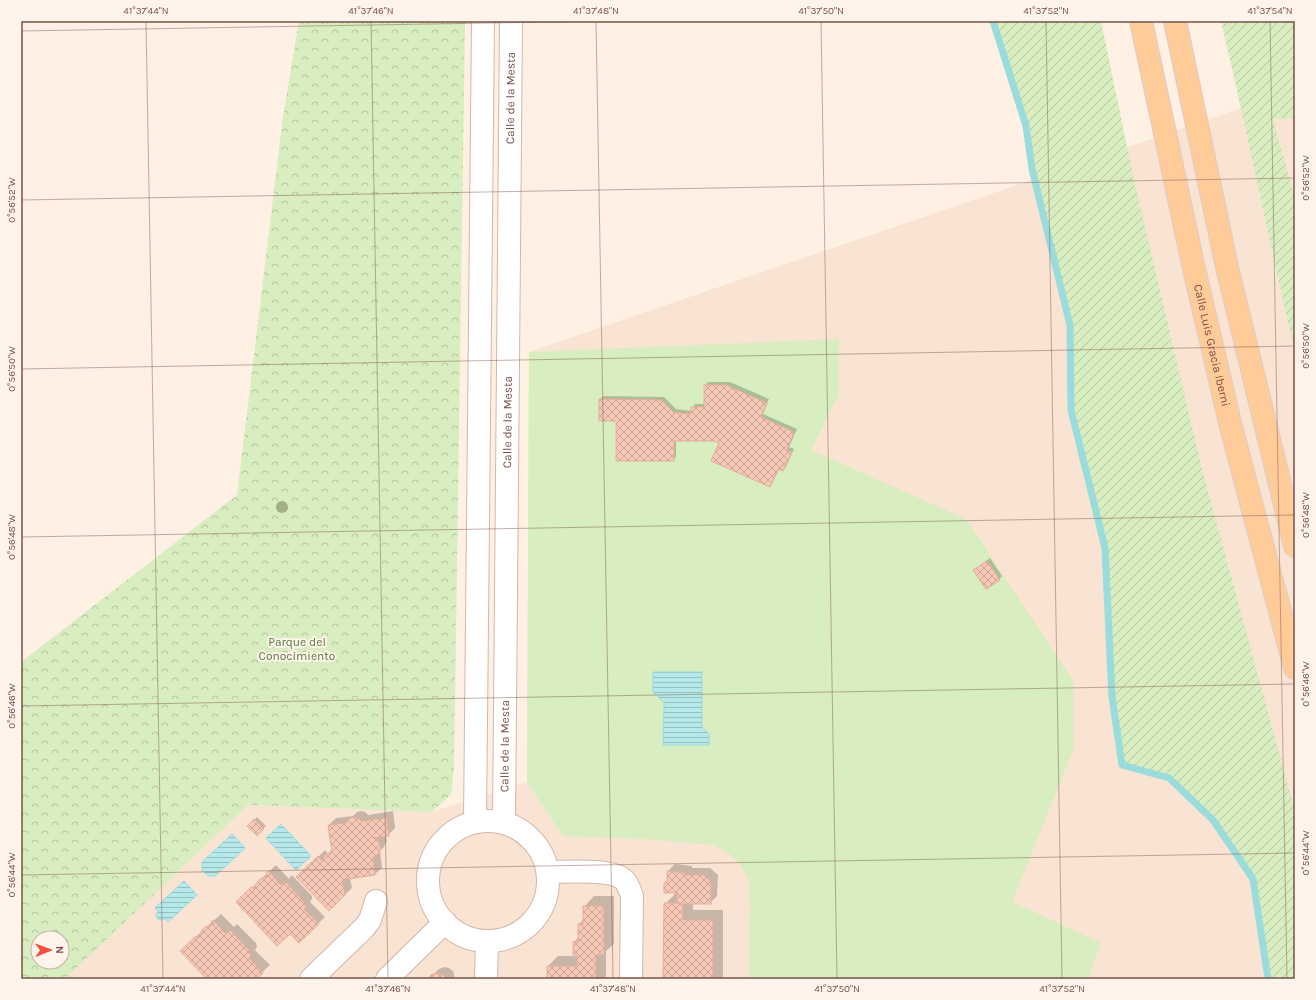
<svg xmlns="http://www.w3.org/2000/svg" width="1316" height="1000" viewBox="0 0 1316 1000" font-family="Karla,sans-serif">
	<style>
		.residential { fill: #f9e3d3 }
		.park { fill: url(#park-crowns); fill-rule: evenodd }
		.garden { fill: url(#garden-furrows) }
		.pitch { fill: #d8edc0 }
		.water { fill: url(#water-rules); stroke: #9adbdc }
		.shadow { fill: #0003 }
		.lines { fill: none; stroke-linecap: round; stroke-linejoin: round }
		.stream { stroke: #9adbdc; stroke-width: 7 }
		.building { fill: url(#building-cross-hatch); stroke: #eaab97 }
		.minor-casing { stroke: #d3b7aa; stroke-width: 24 }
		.major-casing { stroke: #d9cecb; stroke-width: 24 }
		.minor { stroke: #fff; stroke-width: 22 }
		.major { stroke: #ffcb99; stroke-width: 22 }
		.tree { fill: #a2af87 }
		.ticks { fill: none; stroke: #795146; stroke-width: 1; stroke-opacity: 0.45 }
		.labels { text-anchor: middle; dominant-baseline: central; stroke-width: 4; stroke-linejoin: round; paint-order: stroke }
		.street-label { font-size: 12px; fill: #795146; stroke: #fff4eb }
		.park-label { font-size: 12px; fill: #567a3b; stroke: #fff4eb }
		.neatline { fill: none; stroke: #795146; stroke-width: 1.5 }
		.ticks-label { font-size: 10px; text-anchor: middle; fill: #795146 }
	</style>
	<defs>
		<pattern id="park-crowns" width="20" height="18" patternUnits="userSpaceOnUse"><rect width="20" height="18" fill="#d8edc0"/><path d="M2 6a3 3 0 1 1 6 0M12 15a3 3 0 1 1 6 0" fill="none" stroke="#b4c29e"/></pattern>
		<pattern id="garden-furrows" width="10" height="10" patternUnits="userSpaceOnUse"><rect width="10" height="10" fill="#d8edc0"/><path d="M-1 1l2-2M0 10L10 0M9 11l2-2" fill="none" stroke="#b4c29e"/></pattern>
		<pattern id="water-rules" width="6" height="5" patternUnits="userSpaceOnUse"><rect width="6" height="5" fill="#b5e9ea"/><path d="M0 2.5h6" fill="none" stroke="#98bfbf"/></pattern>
		<pattern id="building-cross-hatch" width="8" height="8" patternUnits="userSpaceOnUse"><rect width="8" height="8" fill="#f6c8b8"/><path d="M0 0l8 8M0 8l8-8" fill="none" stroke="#cca597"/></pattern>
	</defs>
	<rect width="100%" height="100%" fill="#fef0e3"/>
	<!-- residential -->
	<path class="residential" d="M1283,94H1295V979H65L248,805L431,812L527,782L529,352Z"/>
	<!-- park -->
	<path class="park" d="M299,21H465L454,768L451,794L432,812L248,805L65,979H21V662L237,495L283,117ZM38,938H62V962H38Z"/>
	<!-- garden -->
	<g class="garden">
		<path d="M993,21H1101L1133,176L1202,469L1295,812V979H1268L1253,879L1213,820L1169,778L1122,765L1112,697L1105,548L1071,410L1070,325L1032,169L1026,126Z"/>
		<path d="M1221,21H1295V118L1273,119L1295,199V352C1269,242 1247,131 1221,21Z"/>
	</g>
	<!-- pitch -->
	<path class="pitch" d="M839,339V394L811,450L966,519L1073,680L1074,748L1012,902L1101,943L1088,979H749L750,905L749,881L741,865L731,855L714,845L645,839L563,836L527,782L529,352Z"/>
	<!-- water -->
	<g class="water">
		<path d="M653,672H702V727L709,734V745H663L664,703L653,692Z"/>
		<path d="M281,824L311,856L296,870L266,838Z"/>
		<path d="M232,834L245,848L215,876C209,877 206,875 202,870V862Z"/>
		<path d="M184,881L197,895L168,922L165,918L162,920H159L156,916L158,911L155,908Z"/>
	</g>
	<!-- shadow -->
	<g class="shadow">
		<path d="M708,382H730L769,399L763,414L797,429L789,447L794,449L786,467L783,470L779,469L773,482L770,486L720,443L714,440H676V457L673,460L617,420L600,400L603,396L664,397L676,409L692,411V408L695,404H705V385Z"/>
		<path d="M990,558L1002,576L999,580L974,570Z"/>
		<path d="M361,811L365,812L368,815L393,811L395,828L388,835H385L387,840L384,847L380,851L382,868L375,874L350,878L352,888L329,910L298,877L325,850L328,854L332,849L329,825L336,818L353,816L357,812Z"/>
		<path d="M257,817L266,826L257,834L249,826Z"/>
		<path d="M675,864L692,866V868H710L718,875L717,896L710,903H693V910H723V979H664L665,904L677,892L668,880V871Z"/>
		<path d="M276,865L289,879L292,875L312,896V899L310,902L325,917L299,942L290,932L237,902Z"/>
		<path d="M594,896H614V944L606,951V979H548V966L558,956H580L574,942L579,937V924L584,919V907Z"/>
		<path d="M221,914L234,927L237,924L256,943L257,947L255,950L270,965L255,979H208L188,944Z"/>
		<path d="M444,967L449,968L453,971L455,979H429L439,969Z"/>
	</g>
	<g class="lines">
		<!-- stream -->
		<path class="stream" d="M993,21L1026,126L1032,169L1070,325L1071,410L1105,548L1112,697L1122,765L1169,778L1213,820L1253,879L1268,979"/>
	</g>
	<!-- building -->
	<g class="building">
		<path d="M704,385H726L767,403L761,417L794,432L787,450L792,452L783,471L778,469L770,487L711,461L719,443L714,441H674V461H616V421H599V399L661,400L673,412L691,414V407H704Z"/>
		<path d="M987,561L1000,580L986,589L973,570Z"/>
		<path d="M353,817L358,818L361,821L387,818L389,836L373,838L378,840L381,848L378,855L373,857L375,875L342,880L345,895L329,911L296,877L318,856L323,862L324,856L328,853L332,852L328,825L346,823L349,819Z"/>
		<path d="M254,819L264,829L257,836L247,826Z"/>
		<path d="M268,871L281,885L285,881L305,903L306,907L304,909L319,924L299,943L290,934L277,946L236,902L251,887L255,889L256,884L260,879L268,876L266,873Z"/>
		<path d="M667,871L686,873V875H703L711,882V904H677V893H664V883L667,880Z"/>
		<path d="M664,903H683V920H713V979H663Z"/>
		<path d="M583,906H604V955H596V979H547V966H577V955H573V942L578,941V924H583Z"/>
		<path d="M213,920L226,934L230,930L249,950L251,955L249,958L263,973L257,979H207L180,951L196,936L199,938L202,930L205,927L214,924L211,922Z"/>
		<path d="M436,973L442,974L447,979H428L431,975Z"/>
	</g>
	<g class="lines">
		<defs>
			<g id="minor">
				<circle cx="488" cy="881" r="60"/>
				<path d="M475,822L483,21"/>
				<path id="s1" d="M504,823L511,21"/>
				<path d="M548,872C565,872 612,868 624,880C628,884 630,890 632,896L631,979"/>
				<path d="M311,979L364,928L370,920L376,901"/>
				<path d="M387,979L445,922"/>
				<path d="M486,979L487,942"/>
			</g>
			<g id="major">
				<path id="s2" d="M1141,21L1194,269L1231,427L1295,668"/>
				<path d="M1175,21L1227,267L1295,546"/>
			</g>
		</defs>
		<!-- minor casing -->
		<use href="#minor" class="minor-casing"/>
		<!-- major casing -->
		<use href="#major" class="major-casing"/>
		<!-- minor -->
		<use href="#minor" class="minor"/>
		<!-- major -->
		<use href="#major" class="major"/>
	</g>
	<!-- trees -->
	<circle class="tree" cx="282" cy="507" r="6"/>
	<!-- ticks -->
	<path class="ticks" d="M146,21L163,979M371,21L388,979M596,21L613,979M821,21L837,979M1046,21L1062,979M1270,21L1287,979M21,31L605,21M21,200L1295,178M21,369L1295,346M21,537L1295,515M21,706L1295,684M21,875L1295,853"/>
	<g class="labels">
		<!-- street labels -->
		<g class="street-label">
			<text stroke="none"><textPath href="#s1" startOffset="725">Calle de la Mesta</textPath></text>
			<text stroke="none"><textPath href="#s2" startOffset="332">Calle Luis Gracia Iberni</textPath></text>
			<text stroke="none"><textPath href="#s1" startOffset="401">Calle de la Mesta</textPath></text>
			<text stroke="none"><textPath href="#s1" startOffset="77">Calle de la Mesta</textPath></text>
		</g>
		<!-- park labels -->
		<g class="park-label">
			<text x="297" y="642">Parque del<tspan x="297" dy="14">Conocimiento</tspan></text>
		</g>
	</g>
	<!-- border -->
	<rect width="1316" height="1000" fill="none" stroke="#fff4eb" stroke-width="44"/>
	<!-- north arrow -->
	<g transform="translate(50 950) rotate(89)"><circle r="19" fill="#fff4eb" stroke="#c9b3a9"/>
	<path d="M0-3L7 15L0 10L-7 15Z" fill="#f34d3d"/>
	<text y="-6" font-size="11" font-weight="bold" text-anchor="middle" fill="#795146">N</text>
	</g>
	<rect x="22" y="22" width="1272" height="956" class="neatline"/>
	<g class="ticks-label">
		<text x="146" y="14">41°37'44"N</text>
		<text x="371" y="14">41°37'46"N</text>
		<text x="596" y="14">41°37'48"N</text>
		<text x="821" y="14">41°37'50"N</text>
		<text x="1046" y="14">41°37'52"N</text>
		<text x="1270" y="14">41°37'54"N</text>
		<text transform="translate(1305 178) rotate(-90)" y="4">0°56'52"W</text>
		<text transform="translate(11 200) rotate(-90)" y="4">0°56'52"W</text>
		<text transform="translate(1305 346) rotate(-90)" y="4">0°56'50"W</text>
		<text transform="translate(11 369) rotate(-90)" y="4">0°56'50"W</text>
		<text transform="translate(1305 515) rotate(-90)" y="4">0°56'48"W</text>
		<text transform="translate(11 537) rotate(-90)" y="4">0°56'48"W</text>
		<text transform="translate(1305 684) rotate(-90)" y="4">0°56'46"W</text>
		<text transform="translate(11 706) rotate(-90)" y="4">0°56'46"W</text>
		<text transform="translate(1305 853) rotate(-90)" y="4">0°56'44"W</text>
		<text transform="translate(11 875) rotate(-90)" y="4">0°56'44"W</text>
		<text x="163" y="992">41°37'44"N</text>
		<text x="388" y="992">41°37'46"N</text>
		<text x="613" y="992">41°37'48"N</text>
		<text x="837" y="992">41°37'50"N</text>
		<text x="1062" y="992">41°37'52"N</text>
	</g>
</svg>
